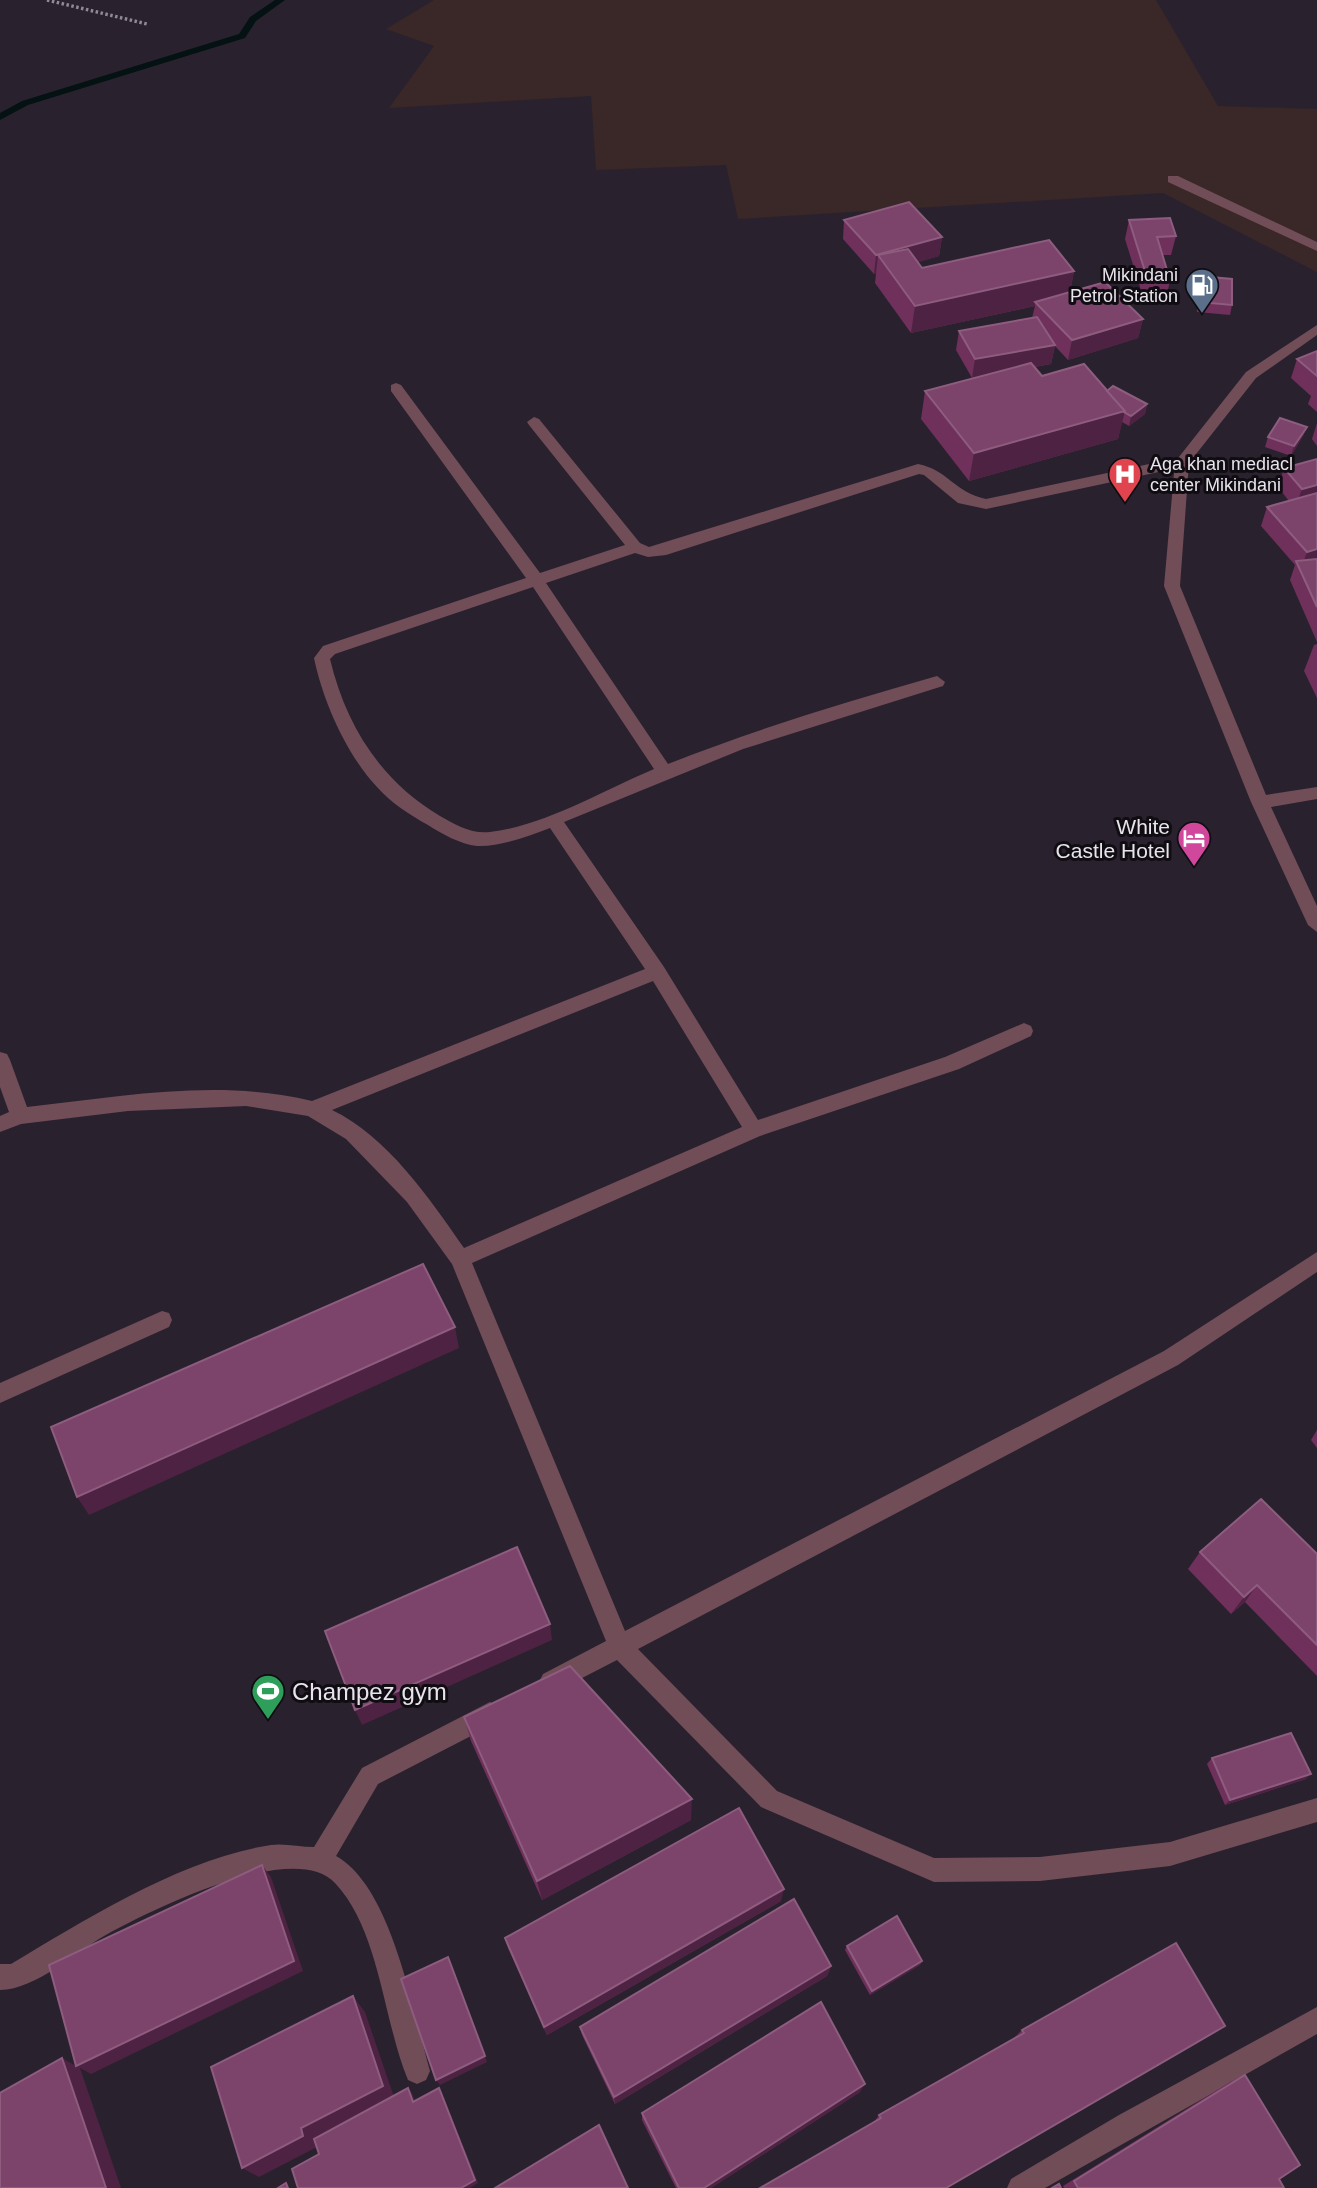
<svg xmlns="http://www.w3.org/2000/svg" width="1317" height="2188" viewBox="0 0 1317 2188" font-family="Helvetica,sans-serif">
	<style>
		.industrial { fill: #3a2727 }
		.lines { fill: none; stroke-linecap: round; stroke-linejoin: round }
		.stream { fill: #041214; fill-rule: evenodd }
		.path { stroke: #8f8a94; stroke-width: 3.5; stroke-dasharray: 2.5 2.5; stroke-linecap: butt }
		.service { fill: #714d58; fill-rule: evenodd }
		.minor { fill: #714d58; fill-rule: evenodd }
		.tertiary { fill: #714d58; fill-rule: evenodd }
		.wall { fill: #6f305b }
		.shaded-wall { fill: #4e2242 }
		.building { fill: #7c436b; stroke: #8d5c7f; stroke-width: 2 }
		.labels { text-anchor: middle; dominant-baseline: central; stroke-width: 6; stroke-linejoin: round; paint-order: stroke }
		.far-poi-label { font-size: 18px; fill: #e8e3ec; stroke: #100d12; text-anchor: end }
		.poi-label { font-size: 21px; fill: #e8e3ec; stroke: #100d12; text-anchor: end }
		.near-poi-label { font-size: 24px; fill: #e8e3ec; stroke: #100d12; text-anchor: start }
	</style>
	<rect width="100%" height="100%" fill="#29222e"/>
	<!-- industrial -->
	<path class="industrial" d="M434,0H1156L1218,106L1317,109V272L1163,193L738,219L726,165L596,170L591,96L389,108L434,46L386,29Z"/>
	<g class="lines">
		<!-- stream -->
		<path class="stream" d="M275,0H285L256,21L245,38L28,105L0,120V113L22,101L239,34L250,17Z"/>
		<!-- path -->
		<path class="path" d="M47,0L147,24"/>
		<!-- service -->
		<path class="service" d="M1168,176H1178L1317,242V251L1168,182Z"/>
		<!-- minor -->
		<g class="minor">
			<path d="M396,383L401,385L540,573L625,545L529,425L527,422L534,417L539,419L640,543L649,547L918,464C948,470 954,492 986,499L1182,457L1189,462L1182,467L986,509L958,503L924,475L919,474L666,555L648,557L635,553L546,583L668,764C756,729 846,702 937,676L945,682L943,686L743,749L564,822L664,967L758,1120L945,1057L1024,1023L1031,1026L1033,1031L1031,1036L959,1069L760,1136L472,1263L625,1631L1164,1351L1317,1252V1272L1178,1365L638,1649L777,1791L934,1858L1040,1857L1170,1842L1317,1798V1822L1170,1866L1040,1881L934,1882L761,1807L617,1660L551,1694L543,1690L539,1682L543,1674L606,1641L452,1264L407,1202L346,1139L308,1116L246,1106L128,1111L21,1124L0,1132V1116L9,1112L0,1087V1052L7,1054L10,1060L27,1107C121,1097 218,1078 312,1101L645,969L550,828C528,836 501,847 477,846C460,844 442,834 428,825C410,815 391,803 377,787C346,754 323,701 314,658L323,646L526,578L391,391V385ZM533,587L654,769C604,790 544,826 490,832C471,834 456,825 440,816C381,781 346,726 330,659L335,654ZM653,981L742,1127L464,1248C430,1199 387,1136 332,1110Z"/>
			<path d="M162,1311L169,1313L172,1320L169,1327L0,1403V1383Z"/>
			<path d="M490,1702L498,1706L502,1714L498,1722L378,1784L336,1856C392,1887 413,2012 430,2071L426,2080L417,2084L408,2080C383,2020 380,1931 335,1883C294,1839 154,1909 111,1932C79,1949 36,1990 0,1990V1964H11C86,1919 183,1858 271,1845C284,1843 300,1847 314,1847L362,1768Z"/>
			<path d="M1317,2007V2034L1045,2188H1007L1011,2179L1119,2115Z"/>
		</g>
		<!-- tertiary -->
		<path class="tertiary" d="M1317,325V335L1256,378L1189,463L1180,586L1266,795L1317,787V799L1271,807L1317,906V932L1308,925L1251,802L1164,586L1175,462L1246,372Z"/>
	</g>
	<!-- wall -->
	<g class="wall">
		<path d="M844,220L942,237L939,256L918,262L922,268L1074,271L1070,292L1143,319L1138,338L1068,360L1055,346L1051,364L1035,367L1042,376L1107,391L1147,404L1145,414L1129,426L1122,422L1118,439L969,481L921,419L925,391L972,378L956,350L959,331L1032,318L1035,306L911,333L875,283L876,274H874L843,239Z"/>
		<path d="M1129,220L1176,236L1171,255H1163L1170,280L1166,300H1144L1125,239Z"/>
		<path d="M1199,276L1232,305L1230,315L1197,312V286Z"/>
		<path d="M1317,351V412L1308,404L1311,396L1291,378L1297,359Z"/>
		<path d="M1317,423V446L1312,439Z"/>
		<path d="M1307,427L1303,436L1291,456L1265,447L1268,437Z"/>
		<path d="M1317,459V642L1290,580L1295,565L1261,526L1267,507L1289,501L1278,487L1284,468Z"/>
		<path d="M1317,644V698L1304,671L1314,645Z"/>
		<path d="M1317,1430V1448L1311,1440Z"/>
		<path d="M1200,1552L1317,1554V1676L1245,1602L1231,1614L1188,1569Z"/>
		<path d="M464,1717L691,1820L542,1900L471,1741Z"/>
		<path d="M1212,1758L1306,1779L1225,1805L1207,1764Z"/>
		<path d="M781,1901L547,2035L508,1948L505,1938Z"/>
		<path d="M847,1946L922,1961L920,1965L870,1995L845,1950Z"/>
		<path d="M831,1966L827,1976L615,2104L582,2035L580,2027Z"/>
		<path d="M1022,2030L1211,2035L947,2188H760L874,2122L879,2115L1014,2038Z"/>
		<path d="M1245,2075L1279,2179L1284,2188H1064L1063,2186L1230,2082Z"/>
		<path d="M860,2092L711,2188H676L642,2120V2113Z"/>
	</g>
	<!-- shaded-wall -->
	<g class="shaded-wall">
		<path d="M942,237L939,256L889,270L878,255L876,274H874L876,255Z"/>
		<path d="M1074,271L1069,298L1035,302V306L911,333L915,306Z"/>
		<path d="M1143,319L1138,338L1068,360L1072,340Z"/>
		<path d="M1055,345L1051,364L972,378L975,359Z"/>
		<path d="M1147,404L1145,414L1129,426L1131,416Z"/>
		<path d="M1125,411L1118,439L969,481L974,453Z"/>
		<path d="M1307,427L1303,436L1291,456L1294,446Z"/>
		<path d="M1317,485V503L1295,508L1302,489Z"/>
		<path d="M1317,549V566L1300,571L1307,552Z"/>
		<path d="M455,1327L459,1348L89,1515L77,1497Z"/>
		<path d="M1257,1585L1245,1602L1231,1614L1244,1597Z"/>
		<path d="M550,1624L552,1640L362,1725L355,1710Z"/>
		<path d="M1311,1774L1306,1779L1225,1805L1230,1800Z"/>
		<path d="M692,1799L691,1820L542,1900L537,1881Z"/>
		<path d="M262,1865L271,1877L303,1971L91,2074L80,2068L121,2188H106L62,2058L76,2066Z"/>
		<path d="M784,1889L781,1901L547,2035L544,2027Z"/>
		<path d="M448,1957L487,2062L440,2085L436,2080Z"/>
		<path d="M922,1961L920,1965L870,1995L872,1991Z"/>
		<path d="M831,1966L827,1976L615,2104L614,2097Z"/>
		<path d="M353,1996L365,2012L394,2097L317,2147L259,2177L242,2168L301,2128Z"/>
		<path d="M1225,2026L947,2188H946Z"/>
		<path d="M865,2084L860,2092L711,2188H704Z"/>
		<path d="M408,2088L412,2093L417,2107L413,2102Z"/>
		<path d="M439,2088L442,2093L478,2183L470,2188H461Z"/>
	</g>
	<!-- building -->
	<g class="building">
		<path d="M909,202L942,237L876,255L844,220Z"/>
		<path d="M1170,218L1176,236L1157,237L1170,280L1148,281L1129,220Z"/>
		<path d="M1049,240L1074,271L915,306L878,255L908,249L922,268Z"/>
		<path d="M1199,276L1232,279V305L1200,302Z"/>
		<path d="M1105,282L1143,319L1072,340L1035,302Z"/>
		<path d="M1037,317L1055,345L975,359L959,331Z"/>
		<path d="M1317,351V376L1297,359Z"/>
		<path d="M1031,363L1042,376L1084,364L1125,411L974,453L925,391Z"/>
		<path d="M1113,386L1147,404L1131,416L1124,412L1125,411L1107,391Z"/>
		<path d="M1280,418L1307,427L1294,446L1268,437Z"/>
		<path d="M1317,459V485L1302,489L1284,468Z"/>
		<path d="M1317,493V549L1307,552L1267,507Z"/>
		<path d="M1317,559V607L1296,561Z"/>
		<path d="M423,1264L455,1327L77,1497L51,1427Z"/>
		<path d="M1261,1499L1317,1554V1645L1257,1585L1244,1597L1200,1552Z"/>
		<path d="M517,1547L550,1624L355,1710L325,1631Z"/>
		<path d="M570,1666L692,1799L537,1881L464,1717Z"/>
		<path d="M1291,1733L1311,1774L1230,1800L1212,1758Z"/>
		<path d="M739,1808L784,1889L544,2027L505,1938Z"/>
		<path d="M262,1865L294,1961L76,2066L49,1965Z"/>
		<path d="M794,1899L831,1966L614,2097L580,2027Z"/>
		<path d="M897,1916L922,1961L872,1991L847,1946Z"/>
		<path d="M1176,1943L1225,2026L946,2188H760L881,2118L879,2115L1024,2033L1022,2030Z"/>
		<path d="M448,1957L485,2056L436,2080L401,1979Z"/>
		<path d="M353,1996L383,2086L301,2128L303,2136L242,2168L211,2067Z"/>
		<path d="M821,2002L865,2084L704,2188H679L642,2113Z"/>
		<path d="M62,2058L106,2188H0V2093Z"/>
		<path d="M1245,2075L1300,2165L1279,2179L1284,2188H1078L1074,2181Z"/>
		<path d="M408,2088L413,2102L439,2088L475,2180L461,2188H298L292,2169L319,2154L314,2139Z"/>
		<path d="M599,2125L628,2188H495Z"/>
		<path d="M286,2183L288,2188H278Z"/>
		<path d="M1059,2184L1061,2188H1052Z"/>
	</g>
	<!-- icons -->
	<defs>
		<symbol id="fuel-pin" viewBox="-11 -11 22 30"><path d="M0 17L-7.5 6A9.5 9.5 0 1 1 7.5 6Z" fill="#5c6f8a" stroke="#100d12"/><path d="M-5.5-6h7V0h2V4h1.3V-2.5L3-4.5l.8-.8L6-3V5H2.5V1h-1V6h-7ZM-4.2-4.7v3.2H.2V-4.7Z" fill="#fff"/></symbol>
		<symbol id="hospital-pin" viewBox="-11 -11 22 30"><path d="M0 17L-7.5 6A9.5 9.5 0 1 1 7.5 6Z" fill="#e0444e" stroke="#100d12"/><path d="M-5-5h3v3.5h4V-5h3V5h-3V1.5h-4V5h-3Z" fill="#fff"/></symbol>
		<symbol id="hotel-pin" viewBox="-11 -11 22 30"><path d="M0 17L-7.5 6A9.5 9.5 0 1 1 7.5 6Z" fill="#d1479c" stroke="#100d12"/><path d="M-6-4.5h1.5V1H6V5H4.5V3h-9V5H-6ZM-4 0a1.8 1.8 0 1 1 3.6 0ZM.5 0V-2.5h3Q6-2.5 6 0Z" fill="#fff"/></symbol>
		<symbol id="stadium-pin" viewBox="-11 -11 22 30"><path d="M0 17L-7.5 6A9.5 9.5 0 1 1 7.5 6Z" fill="#2e9e5b" stroke="#100d12"/><path d="M0-5a6.5 5 0 1 0 0 10a6.5 5 0 1 0 0-10ZM-3.5-1.8h7v3.6h-7Z" fill="#fff"/></symbol>
	</defs>
	<g fill-rule="evenodd">
		<use href="#fuel-pin" x="1183" y="266" width="38" height="52"/>
		<use href="#hospital-pin" x="1106" y="455" width="38" height="52"/>
		<use href="#hotel-pin" x="1175" y="819" width="38" height="52"/>
		<use href="#stadium-pin" x="249" y="1672" width="38" height="52"/>
	</g>
	<g class="labels">
		<!-- far-poi labels -->
		<g class="far-poi-label">
			<text x="1178" y="275">Mikindani<tspan x="1178" dy="21">Petrol Station</tspan></text>
			<text x="1150" y="464" text-anchor="start">Aga khan mediacl<tspan x="1150" dy="21">center Mikindani</tspan></text>
		</g>
		<!-- poi labels -->
		<g class="poi-label">
			<text x="1170" y="826">White<tspan x="1170" dy="24">Castle Hotel</tspan></text>
		</g>
		<!-- near-poi labels -->
		<g class="near-poi-label">
			<text x="292" y="1691">Champez gym</text>
		</g>
	</g>
</svg>
